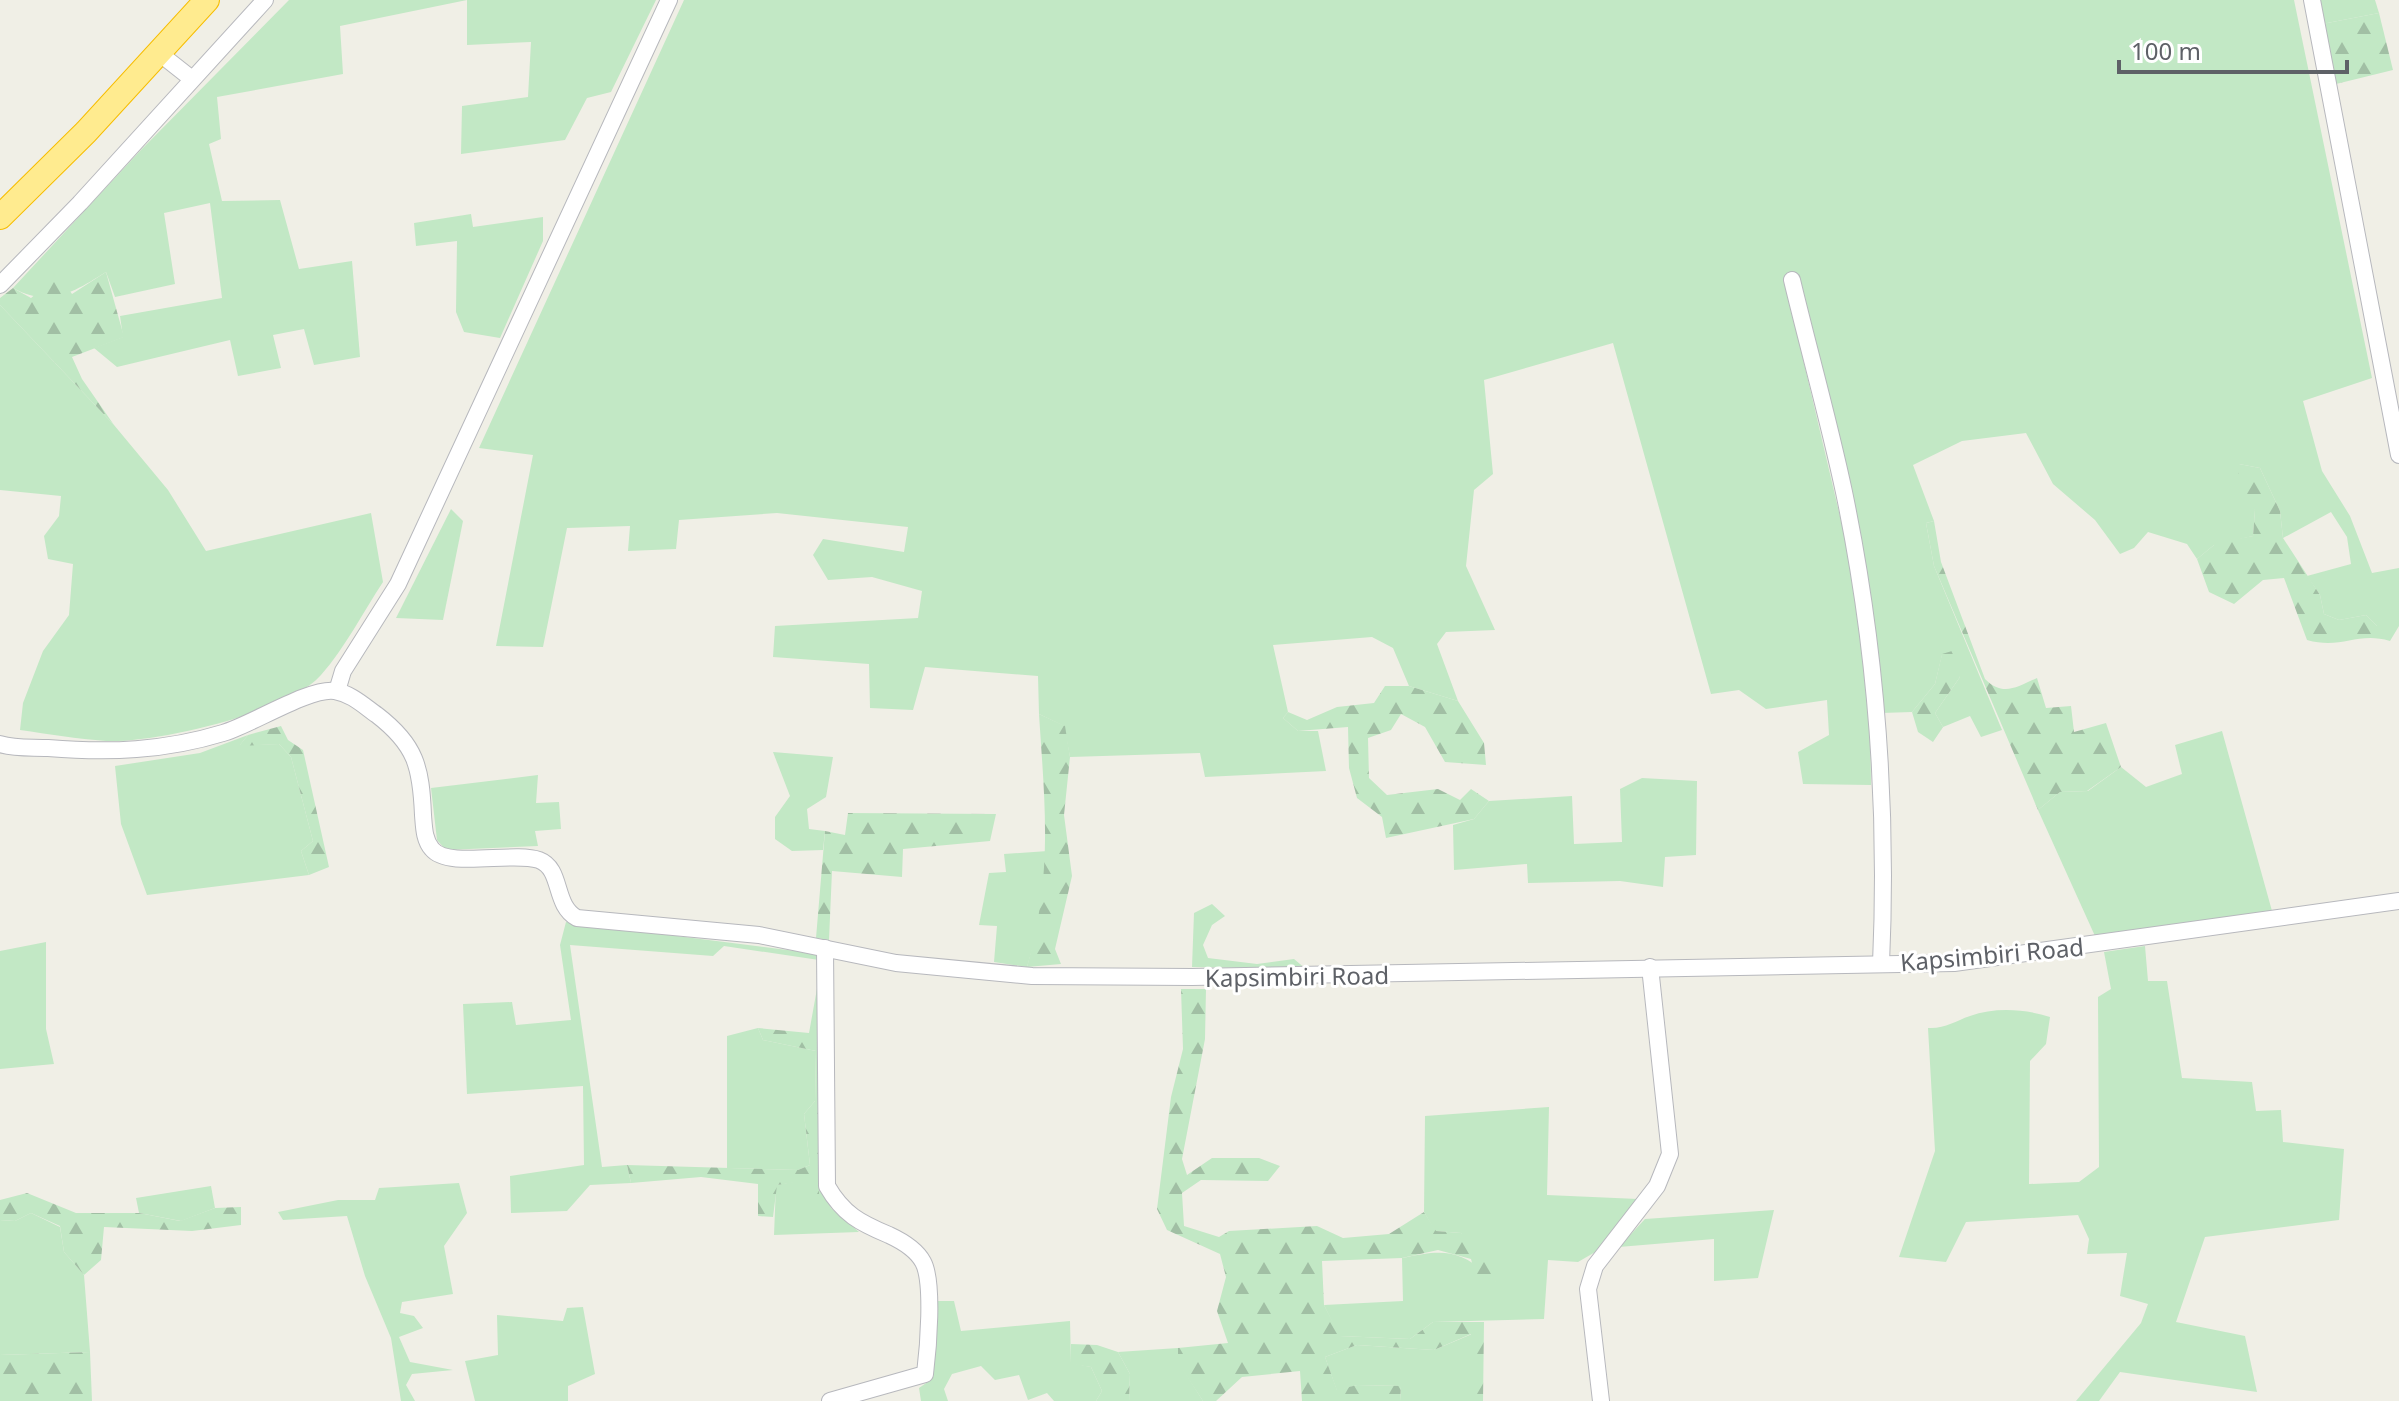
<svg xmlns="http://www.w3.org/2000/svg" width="2399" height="1401" viewBox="0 0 2399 1401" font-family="'Noto Sans',sans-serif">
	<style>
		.green { fill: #c2e8c5 }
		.forest { fill: url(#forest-firs) }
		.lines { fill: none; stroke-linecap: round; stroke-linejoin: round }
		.minor-casing { stroke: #b7b8bd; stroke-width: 18 }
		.highway-casing { stroke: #f7bd00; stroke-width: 26 }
		.minor { stroke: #fff; stroke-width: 16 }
		.highway { stroke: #ffeb8f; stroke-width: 24 }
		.labels { text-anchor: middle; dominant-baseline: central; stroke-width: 6; stroke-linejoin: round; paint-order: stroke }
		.street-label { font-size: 24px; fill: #5e6167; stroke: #fff }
	</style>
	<defs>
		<pattern id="forest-firs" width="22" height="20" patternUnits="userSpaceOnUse" patternTransform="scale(2)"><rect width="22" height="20" fill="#c2e8c5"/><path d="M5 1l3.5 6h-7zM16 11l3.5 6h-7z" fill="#a1bfa4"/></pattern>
	</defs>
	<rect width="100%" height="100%" fill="#f0efe6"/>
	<!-- green -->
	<g class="green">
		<path d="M289,0H656L611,92L587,98L565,140L461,154L462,106L528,97L531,42L467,45V0L340,26L343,74L217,97L221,139L209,144L222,201L280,200L299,269L352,261L360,357L314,365L304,329L273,335L281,368L238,376L230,340L117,367L94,348L123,337L120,316L222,298L210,203L164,213L175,284L115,297L106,272C74,292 49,308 13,288L139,152Z"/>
		<path d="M684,0H2294L2372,378L2303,401L2322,471L2350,516L2372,573L2399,568V626H2377L2366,615L2339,620L2324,614L2320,595L2307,576L2351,564L2347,537L2331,512L2283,538L2280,511L2260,468L2239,464L2255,510L2253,536L2214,545L2197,559L2187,544L2148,532L2134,548L2120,554L2095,520L2053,484L2026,433L1962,441L1913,465L1934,521L1926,523L1934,566L2002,730L1981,737L1970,716L1943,727L1935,713L1960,677L1942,655L1935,684L1912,712L1881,713L1867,576L1797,274L1784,278L1850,559L1870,715L1871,785L1803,784L1798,752L1829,735L1827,700L1766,709L1739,690L1711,694L1613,343L1484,380L1493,474L1474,490L1466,566L1495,630L1446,632L1437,644L1458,701L1409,686L1393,648L1372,637L1273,645L1288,712L1283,718L1298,731H1318L1326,771L1205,777L1200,753L1070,757L1064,726L1039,714L1038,676L925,667L913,710L870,708L869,664L773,657L775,626L918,618L922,591L872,577L828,580L813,555L823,539L904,552L908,527L777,513L679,520L676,549L628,551L630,526L567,528L543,647L496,646L533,455L479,448Z"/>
		<path d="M2318,0H2375L2379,13L2322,24Z"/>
		<path d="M471,214L473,227L543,217V241L500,338L464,332L456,312L457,241L416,246L414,223Z"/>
		<path d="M0,305L114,425L168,490L206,551L371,513L383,582C363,612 345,648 321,675C287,713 156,743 106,741C77,739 49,734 20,730L23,703L43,651L69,615L73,564L48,559L44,536L59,516L61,496L0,490Z"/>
		<path d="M451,509L463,521L443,620L396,618Z"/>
		<path d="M2222,731L2272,911L2095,936L2038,810L2060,792L2088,791L2121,767L2146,787L2182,774L2175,745Z"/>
		<path d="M248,735L240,745L279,744L291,757L313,841L301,851L309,875L147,895L121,824L115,766L200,753Z"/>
		<path d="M773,752L833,757L826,797L807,809L809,829L825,831L823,850L792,851L775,839V817L790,796Z"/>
		<path d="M538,775L536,803L559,802L561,829L535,831L538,846L446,850L437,840L431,788Z"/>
		<path d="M1642,778L1697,781L1696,855L1665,857L1663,887L1620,881L1528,883L1527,864L1454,870L1453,825L1474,819L1489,801L1572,796L1574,844L1622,842L1620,789Z"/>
		<path d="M1048,851L1040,922L1027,967L994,962L997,926L979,925L989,873L1006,872L1004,854Z"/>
		<path d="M1212,904L1225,916L1212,925L1203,945L1208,958L1257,964L1294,959L1306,969L1192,967L1194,913Z"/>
		<path d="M566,922L819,954V960L724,946L713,956L570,945L602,1167L627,1165L631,1183L590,1185L567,1211L511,1213L510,1176L584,1165L583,1086L467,1094L463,1004L512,1002L516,1025L571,1020L560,945Z"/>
		<path d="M46,942V1029L54,1064L0,1069V951Z"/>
		<path d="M2145,946L2148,981H2167L2182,1078L2252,1082L2256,1111L2281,1110L2283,1142L2344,1149L2339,1220L2205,1237L2176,1322L2245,1336L2257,1392L2120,1372L2099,1401H2076L2141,1323L2148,1304L2120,1296L2127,1253L2087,1254L2089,1239L2078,1215L1966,1222L1946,1262L1899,1257L1935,1151L1928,1028C1945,1029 1955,1021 1970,1016C1995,1007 2025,1009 2050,1017L2046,1044L2030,1061L2029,1184L2079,1182L2099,1167L2098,997L2111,989L2104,952Z"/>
		<path d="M758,1028L763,1040L816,1051L815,1101L804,1114L810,1165L798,1170L727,1168V1036Z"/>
		<path d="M1549,1107L1547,1195L1638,1199L1597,1251L1578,1262L1548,1260L1544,1319L1433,1322L1410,1339L1339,1336L1324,1305L1403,1301L1402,1258C1447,1248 1462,1250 1496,1282L1461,1233L1435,1231L1424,1212L1425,1116Z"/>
		<path d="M805,1180L822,1186L831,1208L859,1232L774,1235L776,1185Z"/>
		<path d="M459,1183L467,1213L444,1246L453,1294L402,1302L400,1313L414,1316L423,1328L399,1337L410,1362L453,1370L412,1374L406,1385L415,1401H401L391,1338L365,1276L347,1216L283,1220L278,1212L338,1200H375L379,1188Z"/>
		<path d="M211,1186L215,1208L181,1221L139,1213L136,1198Z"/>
		<path d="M1774,1210L1758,1278L1714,1281V1239L1619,1247L1645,1219Z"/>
		<path d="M31,1213L60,1227L64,1252L84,1275L90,1352L0,1355V1220L15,1221Z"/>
		<path d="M935,1301H954L961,1331L1070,1321L1071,1363L1091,1367L1102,1391L1096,1401H1054L1047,1393L1028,1400L1019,1375L995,1380L981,1366L952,1374L944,1389L948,1401H921L919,1388L932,1379Z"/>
		<path d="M583,1307L595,1374L568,1386V1401H475L465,1361L498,1355L497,1315L563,1321L567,1308Z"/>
		<path d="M1472,1334L1471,1401H1400L1401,1386L1357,1385L1337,1391L1325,1357L1357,1345L1434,1350Z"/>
		<path d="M1178,1348L1179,1363L1203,1401H1129L1130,1374L1118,1352Z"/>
	</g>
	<!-- forest -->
	<g class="forest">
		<path d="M2379,13L2393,70L2336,84L2322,24Z"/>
		<path d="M106,272L124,337L72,357L82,379L114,425L0,305V298L13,288L31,298L59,275L72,294Z"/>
		<path d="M2239,464L2260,468L2280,511L2283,538L2320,595L2324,614L2339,620L2366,615L2377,626H2399L2390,641C2357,631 2342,650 2307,640L2284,578L2263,580L2234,604L2209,592L2197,559L2214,545L2220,523L2237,539L2253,536L2255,510L2238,496Z"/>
		<path d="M1934,521L1941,562L1985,679C2003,697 2017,687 2037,678L2046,708L2071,706L2074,732L2106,723L2121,767L2087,791L2060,792L2038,810L1934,566L1926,523Z"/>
		<path d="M1952,651L1960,677L1935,713L1943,727L1933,742L1918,732L1912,712L1935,684L1942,654Z"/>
		<path d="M1385,686H1409L1458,701L1484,743L1486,765L1445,762L1425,727L1401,714L1391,730L1368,738L1369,778L1387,795L1438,789L1460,800L1471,789L1489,801L1474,819L1386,838L1382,817L1357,798L1349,768L1348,727L1298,731L1283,718L1288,712L1307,720L1337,707L1374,703Z"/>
		<path d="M1039,714L1065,726L1070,757L1064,815L1072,876L1055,949L1061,964L1027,967C1053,875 1045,807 1039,714Z"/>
		<path d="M281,726L288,740L303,750L329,867L309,875L301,851L313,841L291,757L279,744L239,746L248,735Z"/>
		<path d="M848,813L996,814L990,841L903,849L902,877L832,871L829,940L816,938L825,831L845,835Z"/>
		<path d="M820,972L819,1196L805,1181L777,1185L773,1217L758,1216V1184L701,1177L631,1183L627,1165L798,1170L810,1165L804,1114L815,1101L816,1051L763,1040L758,1028L809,1033Z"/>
		<path d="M1181,989H1206L1205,1039L1182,1159L1187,1175L1212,1158H1259L1280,1166L1268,1181L1201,1180L1182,1193L1184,1226L1219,1237L1229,1231L1317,1226L1343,1238L1389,1234L1424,1212L1436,1231L1461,1233L1493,1254L1496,1283L1477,1282L1471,1259L1438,1250L1402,1258L1322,1261L1324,1305L1340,1336L1410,1339L1433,1322H1484L1483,1401H1471V1334L1434,1350L1357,1345L1325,1357L1337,1390L1357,1385L1401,1386L1400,1401H1302L1300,1371L1242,1377L1216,1401H1203L1178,1363V1348L1228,1343L1217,1311L1226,1277L1220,1254L1167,1230L1157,1209L1171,1097L1183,1049Z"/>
		<path d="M27,1193L76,1213H139L180,1221L215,1208L241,1207V1225L192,1231L104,1227L101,1260L84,1275L64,1252L60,1226L31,1213L15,1221L0,1220V1200Z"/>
		<path d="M1071,1344L1097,1345L1118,1352L1130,1374L1129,1401H1096L1102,1391L1091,1367L1071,1364Z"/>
		<path d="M90,1352L92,1401H0V1355Z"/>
	</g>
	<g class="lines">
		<defs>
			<g id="minor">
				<path d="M2312,0L2399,455"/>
				<path d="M159,53L192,79"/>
				<path d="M1792,280C1809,351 1829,421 1844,492C1876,646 1888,807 1881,964"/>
				<path d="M0,285L80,203L265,0"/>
				<path d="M337,691L343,671L398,584L669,0"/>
				<path d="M0,744C15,749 33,747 48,748C109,753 164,751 223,733C251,725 310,687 335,691C352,694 364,706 377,715C416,745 421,767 423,815C424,827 424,840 432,849C448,869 513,851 539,860C563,869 553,905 577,918L759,935L896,963L1032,976L1192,977L1954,963L2399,901"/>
				<path d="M825,948L827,1186C843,1214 860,1223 889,1235C902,1241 916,1249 923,1262C934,1282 928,1350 925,1374L830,1401"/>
				<path d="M1601,1401L1588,1289L1595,1266L1657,1186L1670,1154L1650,967"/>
			</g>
			<path id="highway" d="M0,217L86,132L207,0"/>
		</defs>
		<!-- minor casing -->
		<use href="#minor" class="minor-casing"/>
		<!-- highway casing -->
		<use href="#highway" class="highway-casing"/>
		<!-- minor -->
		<use href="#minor" class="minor"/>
		<!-- highway -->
		<use href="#highway" class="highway"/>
	</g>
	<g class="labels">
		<!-- street labels -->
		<g class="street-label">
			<text transform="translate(1992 954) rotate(-5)">Kapsimbiri Road</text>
			<text transform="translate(1297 976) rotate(-1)">Kapsimbiri Road</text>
		</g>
	</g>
	<!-- scale -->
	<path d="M2119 60v12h228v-12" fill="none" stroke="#5e6167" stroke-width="4"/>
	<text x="2131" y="60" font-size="24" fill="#5e6167" stroke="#ffffff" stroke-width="6" paint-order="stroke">100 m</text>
</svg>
